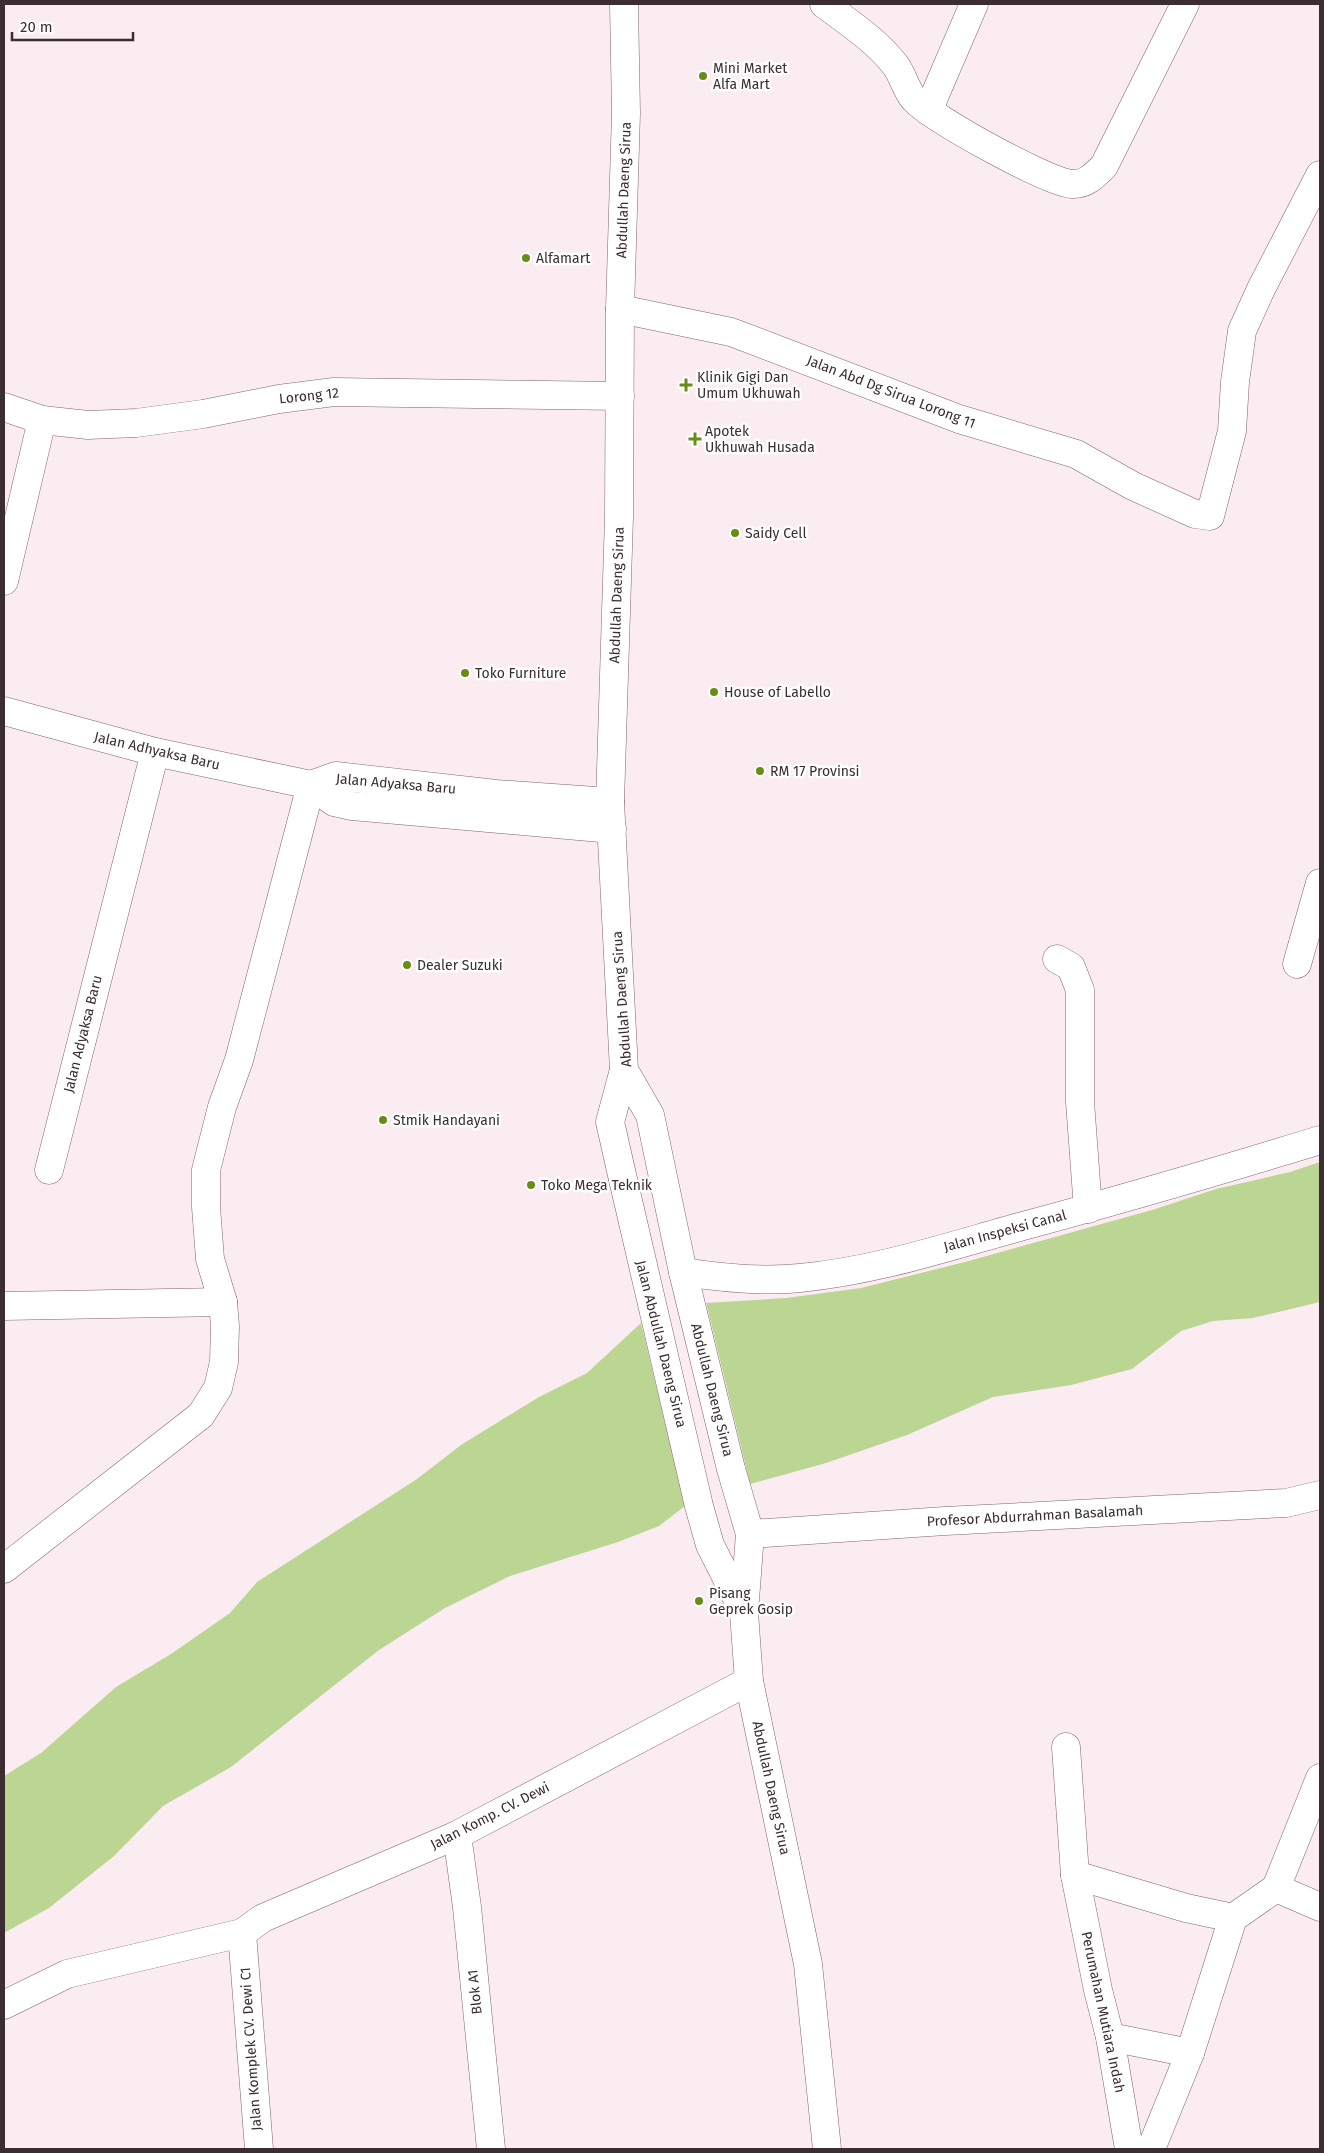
<svg xmlns="http://www.w3.org/2000/svg" width="1324" height="2153" viewBox="0 0 1324 2153" font-family="'Fira Sans',sans-serif">
	<style>
		.water { fill: #bbd693 }
		.pier { fill: #faecf0 }
		.lines { fill: none; stroke-linecap: round; stroke-linejoin: round }
		.minor-casing { stroke: #81636d; stroke-width: 29 }
		.tertiary-casing { stroke: #81636d; stroke-width: 29 }
		.secondary-casing { stroke: #81636d; stroke-width: 29 }
		.minor { stroke: #fff; stroke-width: 28 }
		.tertiary { stroke: #fff; stroke-width: 28 }
		.secondary { stroke: #fff; stroke-width: 28 }
		.poi-dot { fill: #688d16; stroke: #fdfefd; stroke-width: 2 }
		.labels { text-anchor: middle; dominant-baseline: central; stroke-width: 5; stroke-linejoin: round; paint-order: stroke }
		.poi-label { font-size: 14px; fill: #3b2d32; stroke: #fdfefd; text-anchor: start }
		.street-label { font-size: 14px; fill: #3b2d32; stroke: #fdfefd }
	</style>
	<rect width="100%" height="100%" fill="#faecf0"/>
	<!-- water -->
	<g class="water">
		<path d="M1320,1162V1302L1253,1318L1213,1321L1181,1331L1132,1369L1071,1385L993,1397L907,1435L826,1463L750,1484L706,1303L786,1298L861,1288L965,1262L1152,1210L1216,1189L1290,1172Z"/>
		<path d="M641,1323L685,1506L659,1526L618,1542L510,1576L445,1608L379,1650L231,1767L163,1806L114,1856L49,1908L4,1933V1776L41,1753L116,1687L171,1654L230,1613L257,1582L417,1479L461,1445L539,1397L587,1373Z"/>
	</g>
	<!-- pier -->
	<path class="pier" d="M706,1300V1303L751,1487L704,1301Z"/>
	<g class="lines">
		<defs>
			<g id="minor">
				<path d="M824,4C848,22 877,41 896,66C903,76 906,90 914,99C933,119 1047,182 1072,184C1086,185 1095,175 1104,166L1185,4"/>
				<path d="M928,111L974,4"/>
				<path d="M620,309L731,332L959,419L1076,454L1133,486L1195,514L1210,516L1232,431L1235,382L1242,331L1261,289L1320,175"/>
				<path d="M4,407L42,420L88,425L136,423L203,414L279,399L334,392L620,396"/>
				<path d="M4,581L42,420"/>
				<path d="M1057,959L1071,967L1080,990V1102L1088,1209"/>
				<path d="M1297,964L1320,883"/>
				<path d="M49,1170L155,752"/>
				<path d="M683,1272C722,1278 761,1282 800,1278C876,1271 950,1246 1023,1226C1123,1199 1222,1170 1320,1140"/>
				<path d="M4,1306L223,1302"/>
				<path d="M4,1569L201,1415L218,1388L224,1362L225,1326L223,1302L210,1259L206,1207V1170L222,1107L239,1060L311,785"/>
				<path d="M1066,1747L1075,1875"/>
				<path d="M457,1835L467,1907L491,2149"/>
				<path d="M1276,1888L1320,1778"/>
				<path d="M4,2005L67,1974L242,1933"/>
				<path d="M1110,2037L1190,2053"/>
				<path d="M259,2149L242,1933L263,1918L457,1835L749,1681"/>
				<path d="M1129,2149L1110,2037L1098,1990L1075,1875L1186,1908L1233,1918"/>
				<path d="M1151,2149L1190,2053L1233,1918L1276,1888L1320,1907"/>
			</g>
			<g id="tertiary">
				<path d="M4,711L155,752L311,785L334,802L352,806L612,829"/>
				<path d="M311,785L336,776L496,794L610,802"/>
			</g>
			<g id="secondary">
				<path d="M624,4L626,113L620,309L619,517L610,802L624,1070L650,1115L683,1272L731,1469L750,1534L744,1613L749,1681L808,1964L827,2149"/>
				<path d="M624,1070L610,1122L622,1175L699,1506L710,1545L744,1612"/>
				<path d="M750,1534L945,1521L1286,1503L1320,1495"/>
			</g>
		</defs>
		<!-- minor casing -->
		<use href="#minor" class="minor-casing"/>
		<!-- tertiary casing -->
		<use href="#tertiary" class="tertiary-casing"/>
		<!-- secondary casing -->
		<use href="#secondary" class="secondary-casing"/>
		<!-- minor -->
		<use href="#minor" class="minor"/>
		<!-- tertiary -->
		<use href="#tertiary" class="tertiary"/>
		<!-- secondary -->
		<use href="#secondary" class="secondary"/>
	</g>
	<!-- markers -->
	<g class="poi-dot">
		<circle cx="703" cy="76" r="5"/>
		<circle cx="526" cy="258" r="5"/>
		<path d="M683.5 377.5h5v5h5v5h-5v5h-5v-5h-5v-5h5z"/>
		<path d="M692.5 431.5h5v5h5v5h-5v5h-5v-5h-5v-5h5z"/>
		<circle cx="735" cy="533" r="5"/>
		<circle cx="465" cy="673" r="5"/>
		<circle cx="714" cy="692" r="5"/>
		<circle cx="760" cy="771" r="5"/>
		<circle cx="407" cy="965" r="5"/>
		<circle cx="383" cy="1120" r="5"/>
		<circle cx="531" cy="1185" r="5"/>
		<circle cx="699" cy="1601" r="5"/>
	</g>
	<g class="labels">
		<!-- poi labels -->
		<g class="poi-label">
			<text x="713" y="68">Mini Market<tspan x="713" dy="16">Alfa Mart</tspan></text>
			<text x="536" y="258">Alfamart</text>
			<text x="697" y="377">Klinik Gigi Dan<tspan x="697" dy="16">Umum Ukhuwah</tspan></text>
			<text x="705" y="431">Apotek<tspan x="705" dy="16">Ukhuwah Husada</tspan></text>
			<text x="745" y="533">Saidy Cell</text>
			<text x="475" y="673">Toko Furniture</text>
			<text x="724" y="692">House of Labello</text>
			<text x="770" y="771">RM 17 Provinsi</text>
			<text x="417" y="965">Dealer Suzuki</text>
			<text x="393" y="1120">Stmik Handayani</text>
			<text x="541" y="1185">Toko Mega Teknik</text>
			<text x="709" y="1593">Pisang<tspan x="709" dy="16">Geprek Gosip</tspan></text>
		</g>
		<!-- street labels -->
		<g class="street-label">
			<text transform="translate(624 190) rotate(-88)">Abdullah Daeng Sirua</text>
			<text transform="translate(891 392) rotate(21)">Jalan Abd Dg Sirua Lorong 11</text>
			<text transform="translate(309 396) rotate(-6)">Lorong 12</text>
			<text transform="translate(617 595) rotate(-88)">Abdullah Daeng Sirua</text>
			<text transform="translate(157 751) rotate(13)">Jalan Adhyaksa Baru</text>
			<text transform="translate(396 784) rotate(5)">Jalan Adyaksa Baru</text>
			<text transform="translate(622 999) rotate(-94)">Abdullah Daeng Sirua</text>
			<text transform="translate(83 1034) rotate(-76)">Jalan Adyaksa Baru</text>
			<text transform="translate(1005 1231) rotate(-15)">Jalan Inspeksi Canal</text>
			<text transform="translate(661 1344) rotate(76)">Jalan Abdullah Daeng Sirua</text>
			<text transform="translate(712 1390) rotate(76)">Abdullah Daeng Sirua</text>
			<text transform="translate(1035 1516) rotate(-3)">Profesor Abdurrahman Basalamah</text>
			<text transform="translate(771 1788) rotate(78)">Abdullah Daeng Sirua</text>
			<text transform="translate(490 1816) rotate(-27)">Jalan Komp. CV. Dewi</text>
			<text transform="translate(475 1992) rotate(-96)">Blok A1</text>
			<text transform="translate(1103 2012) rotate(78)">Perumahan Mutiara Indah</text>
			<text transform="translate(251 2049) rotate(-94)">Jalan Komplek CV. Dewi C1</text>
		</g>
	</g>
	<!-- border -->
	<rect width="1324" height="2153" fill="none" stroke="#3b2d32" stroke-width="10"/>
	<!-- scale -->
	<path d="M12 32v8h121v-8" fill="none" stroke="#3b2d32" stroke-width="2.5"/>
	<text x="20" y="32" font-size="15" fill="#3b2d32" stroke="#fdfefd" stroke-width="4" paint-order="stroke">20 m</text>
</svg>
